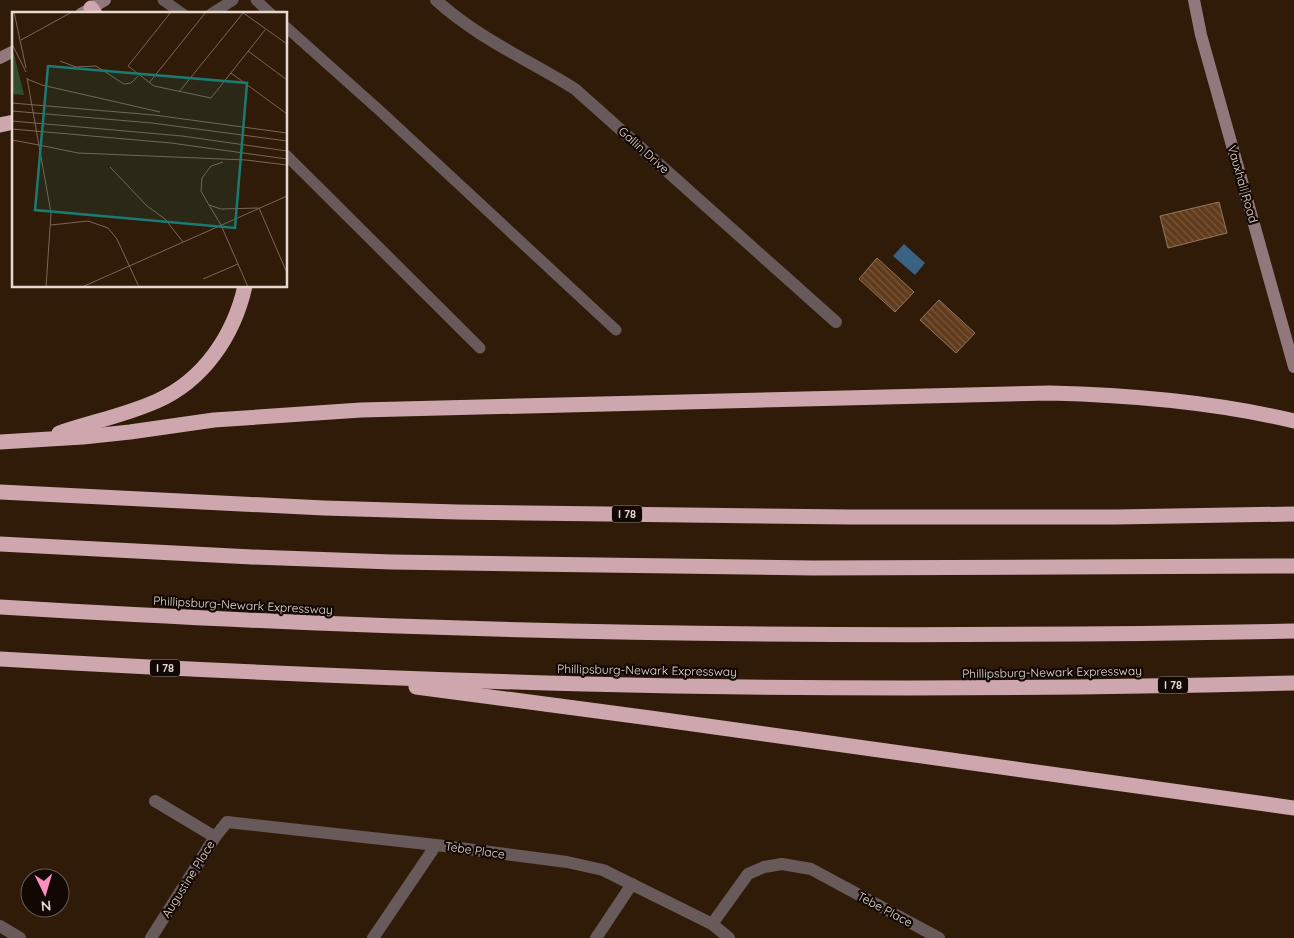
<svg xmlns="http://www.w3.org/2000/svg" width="1294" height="938" viewBox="0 0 1294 938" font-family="Quicksand,sans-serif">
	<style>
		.water { fill: #3a6283 }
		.building { fill: url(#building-back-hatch); stroke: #917762 }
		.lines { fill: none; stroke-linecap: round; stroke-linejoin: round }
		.lane { stroke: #68595b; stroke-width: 11 }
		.street { stroke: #68595b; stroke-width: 12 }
		.secondary { stroke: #91787c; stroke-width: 12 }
		.highway { stroke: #cda7ad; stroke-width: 15 }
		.labels { text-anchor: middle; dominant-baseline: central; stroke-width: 4.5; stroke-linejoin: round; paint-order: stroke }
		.shield { fill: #110803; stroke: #a89a91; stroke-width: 1 }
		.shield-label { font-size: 11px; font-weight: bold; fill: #e8d9ce }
		.street-label { font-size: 12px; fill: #e8d9ce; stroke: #110803 }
		.inset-road { fill: none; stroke: #7a6757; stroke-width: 1 }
		.view { fill: #1a7b73; fill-opacity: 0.15; stroke: #1a7b73; stroke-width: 2.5 }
		.inset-edge { fill: none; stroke: #e8d9ce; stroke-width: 2.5 }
	</style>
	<defs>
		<pattern id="building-back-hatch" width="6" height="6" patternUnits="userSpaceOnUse" patternTransform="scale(1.25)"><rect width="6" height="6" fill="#613b1b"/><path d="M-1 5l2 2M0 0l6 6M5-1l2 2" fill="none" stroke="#78573b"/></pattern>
	</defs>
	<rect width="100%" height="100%" fill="#301b08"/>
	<!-- water -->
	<path class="water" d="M904,244L925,263L915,275L893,256Z"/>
	<!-- building -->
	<g class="building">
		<path d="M1219,202L1227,233L1168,248L1160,216Z"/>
		<path d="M877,258L914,292L895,312L859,279Z"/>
		<path d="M939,300L975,333L956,353L920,320Z"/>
	</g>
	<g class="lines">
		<!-- lane -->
		<g class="lane">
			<path d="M163,0L183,14"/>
			<path d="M256,0L271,14"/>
			<path d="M211,14L233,0"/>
			<path d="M286,27L379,110L616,330"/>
			<path d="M286,155L480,348"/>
		</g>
		<!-- street -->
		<g class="street">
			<path d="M436,0C479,39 527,59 575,89L836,322"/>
			<path d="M155,801L215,837"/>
			<path d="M712,924L748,874L764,867L782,864L811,869L939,938"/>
			<path d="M0,926L20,938"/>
			<path d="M151,938L215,837L227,822L436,845L567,862L603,870L712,924L729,938"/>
			<path d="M373,938L436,845"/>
			<path d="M596,938L632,884"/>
		</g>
		<!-- secondary -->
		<g class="secondary">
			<path d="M1194,0L1201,35L1294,367"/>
			<path d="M81,14L105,0"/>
			<path d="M0,58L14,51"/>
		</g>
		<!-- highway -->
		<g class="highway">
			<path d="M91,8L95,14"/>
			<path d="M0,125L14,122"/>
			<path d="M59,433C91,422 126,415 157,401C204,380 234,335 245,286"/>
			<path d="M0,442L83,437L130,432L214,420L361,410L1050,393C1131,395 1215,402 1294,421"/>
			<path d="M0,492L324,508L457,512L850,517H1116L1294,514"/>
			<path d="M0,544L252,557L392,562L813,568L1294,566"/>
			<path d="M0,607C154,616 307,624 461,628C739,637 1017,636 1294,631"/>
			<path d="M0,659C195,670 390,679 585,684C821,690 1058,689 1294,683"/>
			<path d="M416,687L650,718L1294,808"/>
		</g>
	</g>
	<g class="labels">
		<!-- shield labels -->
		<g class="shield">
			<rect x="612" y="505.5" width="30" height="17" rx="4"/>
			<rect x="150" y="659.5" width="30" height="17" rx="4"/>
			<rect x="1158" y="676.5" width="30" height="17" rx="4"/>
		</g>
		<g class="shield-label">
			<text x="627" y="514">I 78</text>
			<text x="165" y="668">I 78</text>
			<text x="1173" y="685">I 78</text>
		</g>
		<!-- street labels -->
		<g class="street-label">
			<text transform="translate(644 150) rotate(42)">Gallin Drive</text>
			<text transform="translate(1243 184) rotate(74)">Vauxhall Road</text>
			<text transform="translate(243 605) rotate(3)">Phillipsburg-Newark Expressway</text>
			<text transform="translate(647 670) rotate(1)">Phillipsburg-Newark Expressway</text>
			<text transform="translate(1052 672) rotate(-1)">Phillipsburg-Newark Expressway</text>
			<text transform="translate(475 850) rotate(8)">Tebe Place</text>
			<text transform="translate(188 879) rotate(-58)">Augustine Place</text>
			<text transform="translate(885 909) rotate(28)">Tebe Place</text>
		</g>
	</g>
	<!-- overview -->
	<g transform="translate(12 12)">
		<rect width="275" height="275" fill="#301b08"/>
		<path d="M0,40L2,42L12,83L0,82Z" fill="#2f4f2e"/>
		<path class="inset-road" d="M2,0L14,56M159,0L116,54L142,74L199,86L253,18M230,0L275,32M9,28L60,0M0,32L14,60M236,39L275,68M48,49L64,55L84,54L112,72L119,71L126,64M219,61L275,102M15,66L39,201L34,275M15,67L30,73L148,100M137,71L194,0M167,80L231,1M0,91L142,103L275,121M0,99L140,111L275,129M0,109L170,124L275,139M0,117L159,131L275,147M0,128L27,133M27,133L66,141L234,148L275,153M211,150L199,154L190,166L189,179L197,193L209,197L247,196M98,155L135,194L153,207L171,230M197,193L209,213M247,196L275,261M39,213L76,209L96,216L105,227L127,275M209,213L236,275M191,267L226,252M70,275L275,184"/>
		<path class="view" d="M36,54L235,71L223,216L23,198Z"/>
		<rect width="275" height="275" class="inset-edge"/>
	</g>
	<!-- north arrow -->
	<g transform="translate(45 893) rotate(175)"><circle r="24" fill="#110803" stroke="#675c54"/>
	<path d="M0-4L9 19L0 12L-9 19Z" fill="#fd8ebe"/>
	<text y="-8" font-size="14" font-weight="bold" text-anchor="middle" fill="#e8d9ce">N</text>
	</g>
</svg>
